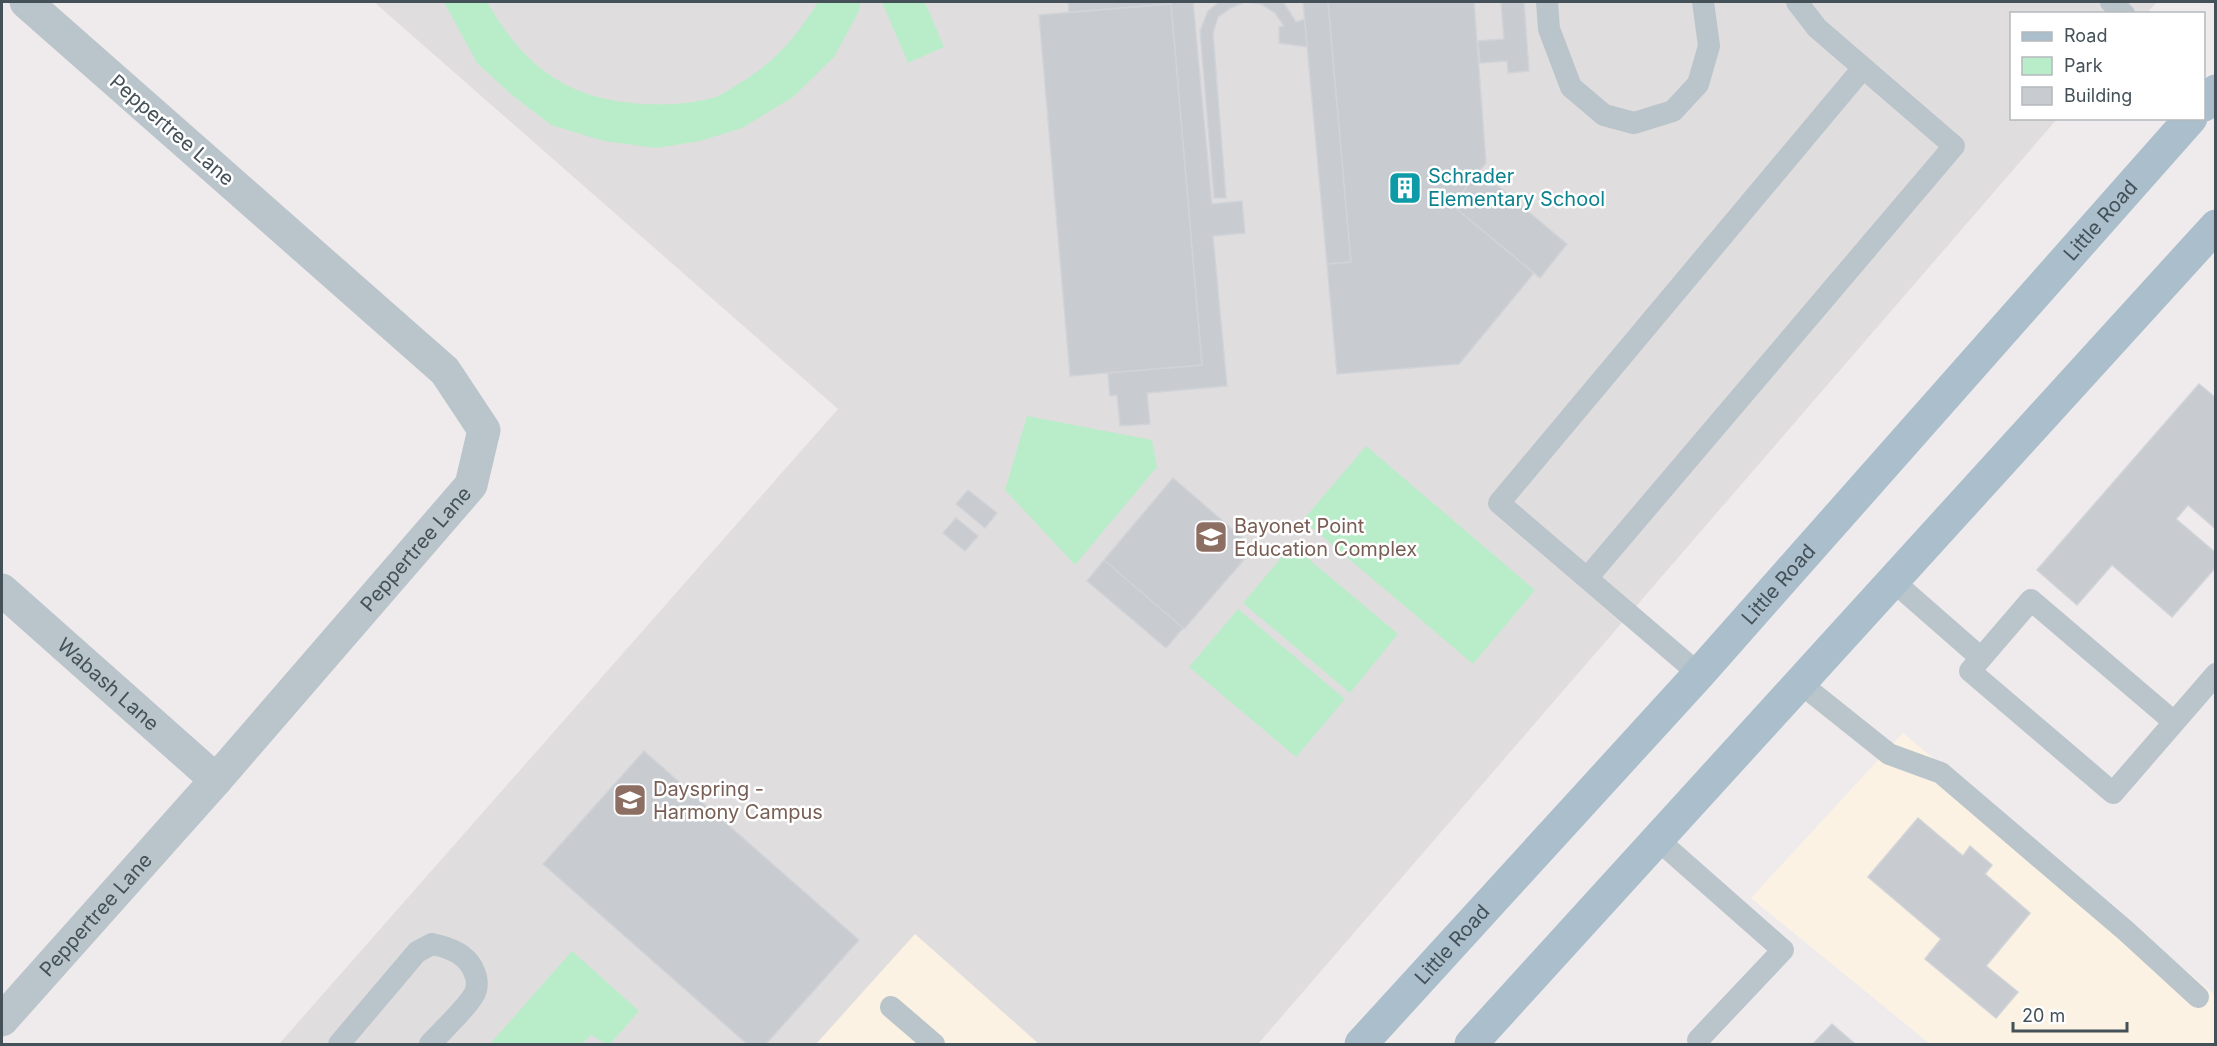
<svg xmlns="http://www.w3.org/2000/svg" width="2217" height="1046" viewBox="0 0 2217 1046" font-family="Inter,sans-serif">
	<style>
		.commercial { fill: #fbf2e3 }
		.education { fill: #e0ddde }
		.green { fill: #b9edc9 }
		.building { fill: #c8ccd1; stroke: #d0d3d8; stroke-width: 1.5 }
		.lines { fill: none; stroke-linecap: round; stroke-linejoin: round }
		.lane { stroke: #bac5cb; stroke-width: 22 }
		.street { stroke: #bac5cb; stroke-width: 33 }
		.primary { stroke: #abbecb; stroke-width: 33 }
		.labels { text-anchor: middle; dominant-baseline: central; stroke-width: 5; stroke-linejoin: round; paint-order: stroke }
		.street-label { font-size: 20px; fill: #445159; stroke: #fff }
		.culture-label { font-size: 20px; fill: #0d838f; stroke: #fff; text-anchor: start }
		.education-label { font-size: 20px; fill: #785e54; stroke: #fff; text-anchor: start }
	</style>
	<rect width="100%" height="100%" fill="#efebec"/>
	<!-- commercial -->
	<g class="commercial">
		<path d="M1903,733L2215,995V1044H1930L1751,898Z"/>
		<path d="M915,933L1039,1044H816Z"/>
	</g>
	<!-- education -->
	<path class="education" d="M374,2H2157L2147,13L2012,14V118L2057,119L1258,1044H1039L915,934L816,1044H279L838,409Z"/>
	<!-- green -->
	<g class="green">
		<path d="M444,2H487C525,67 566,99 643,104C668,105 692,104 716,97C724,94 732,87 740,83C776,61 796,37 818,2H861L858,13L834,57L793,97L742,128L700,141L657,148L604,141L551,125L512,95L477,63Z"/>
		<path d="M882,2H925L944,47L908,63Z"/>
		<path d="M1027,416L1152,440L1157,467L1075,565L1005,490Z"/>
		<path d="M1366,446L1535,590L1473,664L1303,520Z"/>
		<path d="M1292,545L1398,634L1350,693L1243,603Z"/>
		<path d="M1238,609L1345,699L1296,757L1189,667Z"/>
		<path d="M572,951L639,1011L610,1044H606L591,1035L582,1044H490Z"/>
	</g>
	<!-- building -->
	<g class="building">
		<path d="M1068,2H1193L1212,204L1242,201L1245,233L1213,236L1227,386L1147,393L1150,424L1120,426L1117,395L1110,396L1108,373L1202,365L1171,4L1069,12Z"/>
		<path d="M1219,2H1245L1231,8L1218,17L1213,33L1226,198H1214L1200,31L1208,11Z"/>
		<path d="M1246,2H1281L1284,3L1296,22L1305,19L1307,47L1279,43V27L1284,26L1275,13L1261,4Z"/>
		<path d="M1303,2H1328L1351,262L1327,264Z"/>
		<path d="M1328,2H1474L1486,163L1452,205L1534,273L1459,364L1337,374L1327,264L1351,262Z"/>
		<path d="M1501,2H1524L1529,71L1508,73L1507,61L1480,63L1478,41L1504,39Z"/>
		<path d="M1171,4L1202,365L1070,376L1039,15Z"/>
		<path d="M1480,171L1567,244L1540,278L1452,205Z"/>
		<path d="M2199,384L2216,398V529L2188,505L2176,519L2216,553V567L2172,617L2112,565L2077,605L2037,570Z"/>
		<path d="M1173,478L1254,548L1184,629L1104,560Z"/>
		<path d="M968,490L997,513L985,528L956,504Z"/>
		<path d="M956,518L978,536L965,551L943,533Z"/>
		<path d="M1104,560L1183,628L1166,648L1087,581Z"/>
		<path d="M644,751L859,940L766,1044H747L543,864Z"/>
		<path d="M1918,818L1963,856L1970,846L1992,865L1985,874L2030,913L1986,966L2018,992L1996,1018L1925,959L1941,939L1868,877Z"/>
		<path d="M1832,1024L1855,1044H1813Z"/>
	</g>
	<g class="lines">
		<!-- lane -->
		<g class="lane">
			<path d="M1547,2L1549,29L1571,87L1604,115L1634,123L1673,111L1698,84L1709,46L1703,2"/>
			<path d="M2111,2L2124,14"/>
			<path d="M1588,577L1954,146L1817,28L1797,2"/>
			<path d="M1893,581L1981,658"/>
			<path d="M1699,674L1499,503L1863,68"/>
			<path d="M1800,683L1889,754L1941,773L2126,931L2198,997"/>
			<path d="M2174,722L2031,600L1970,671L2113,793L2216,674"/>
			<path d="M1657,839L1783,950L1698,1040"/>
			<path d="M891,1007L934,1044"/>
			<path d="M339,1044L417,952L432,944C448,947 464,953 472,967C476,975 478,981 476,990C473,1002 440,1033 430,1044"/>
		</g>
		<!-- street -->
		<g class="street">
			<path id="s1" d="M2,590L216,780"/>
			<path id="s2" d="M2,1020L216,780L471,485L484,430L445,371L26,2"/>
		</g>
		<!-- primary -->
		<g class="primary">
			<path d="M2204,105L2216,91"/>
			<path id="s3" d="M1361,1044L1699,674L2191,118"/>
			<path d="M1471,1044L2216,226"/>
		</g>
	</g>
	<!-- icons -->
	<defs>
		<symbol id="building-square" viewBox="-11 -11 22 22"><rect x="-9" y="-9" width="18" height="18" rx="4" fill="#0f9aa8" stroke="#fff"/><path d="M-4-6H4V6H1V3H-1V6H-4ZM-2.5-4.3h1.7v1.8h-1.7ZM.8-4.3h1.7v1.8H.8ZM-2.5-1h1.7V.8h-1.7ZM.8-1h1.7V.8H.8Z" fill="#fff"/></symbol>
		<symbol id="school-square" viewBox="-11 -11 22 22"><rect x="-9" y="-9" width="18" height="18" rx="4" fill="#8d6e63" stroke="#fff"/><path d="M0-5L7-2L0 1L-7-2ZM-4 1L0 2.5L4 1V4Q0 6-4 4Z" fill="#fff"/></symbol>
	</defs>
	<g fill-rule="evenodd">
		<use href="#building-square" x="1386" y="169" width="38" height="38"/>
		<use href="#school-square" x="1192" y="518" width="38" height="38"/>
		<use href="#school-square" x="611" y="781" width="38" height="38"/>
	</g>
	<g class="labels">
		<!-- street labels -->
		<g class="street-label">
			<text transform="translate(172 130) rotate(41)">Peppertree Lane</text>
			<text stroke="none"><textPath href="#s3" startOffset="1107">Little Road</textPath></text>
			<text stroke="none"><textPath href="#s2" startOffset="627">Peppertree Lane</textPath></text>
			<text stroke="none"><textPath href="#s3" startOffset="621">Little Road</textPath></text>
			<text stroke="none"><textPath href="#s1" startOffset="142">Wabash Lane</textPath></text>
			<text stroke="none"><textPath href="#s2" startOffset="141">Peppertree Lane</textPath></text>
			<text stroke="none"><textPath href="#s3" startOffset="135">Little Road</textPath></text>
		</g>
		<!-- culture labels -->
		<g class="culture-label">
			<text x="1428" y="176">Schrader<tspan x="1428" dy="23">Elementary School</tspan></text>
		</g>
		<!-- education labels -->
		<g class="education-label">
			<text x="1234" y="526">Bayonet Point<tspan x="1234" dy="23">Education Complex</tspan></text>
			<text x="653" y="789">Dayspring -<tspan x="653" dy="23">Harmony Campus</tspan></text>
		</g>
	</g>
	<!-- border -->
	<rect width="2217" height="1046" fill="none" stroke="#445159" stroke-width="6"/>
	<!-- legend -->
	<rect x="2010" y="12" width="195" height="108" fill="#ffffff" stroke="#b4b9bd" stroke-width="1.5"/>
	<rect x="2022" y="32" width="30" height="9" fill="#abbecb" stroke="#b4b9bd" stroke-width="1.5"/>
	<text x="2064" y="42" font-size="18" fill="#445159">Road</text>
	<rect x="2022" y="57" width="30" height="18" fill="#b9edc9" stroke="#b4b9bd" stroke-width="1.5"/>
	<text x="2064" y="72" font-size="18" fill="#445159">Park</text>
	<rect x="2022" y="87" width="30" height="18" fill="#c8ccd1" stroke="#b4b9bd" stroke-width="1.5"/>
	<text x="2064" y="102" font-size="18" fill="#445159">Building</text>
	<!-- scale -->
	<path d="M2013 1022v9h114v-9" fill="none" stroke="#445159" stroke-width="3"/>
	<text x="2022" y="1022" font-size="18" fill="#445159" stroke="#ffffff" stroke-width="4.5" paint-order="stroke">20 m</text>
</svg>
